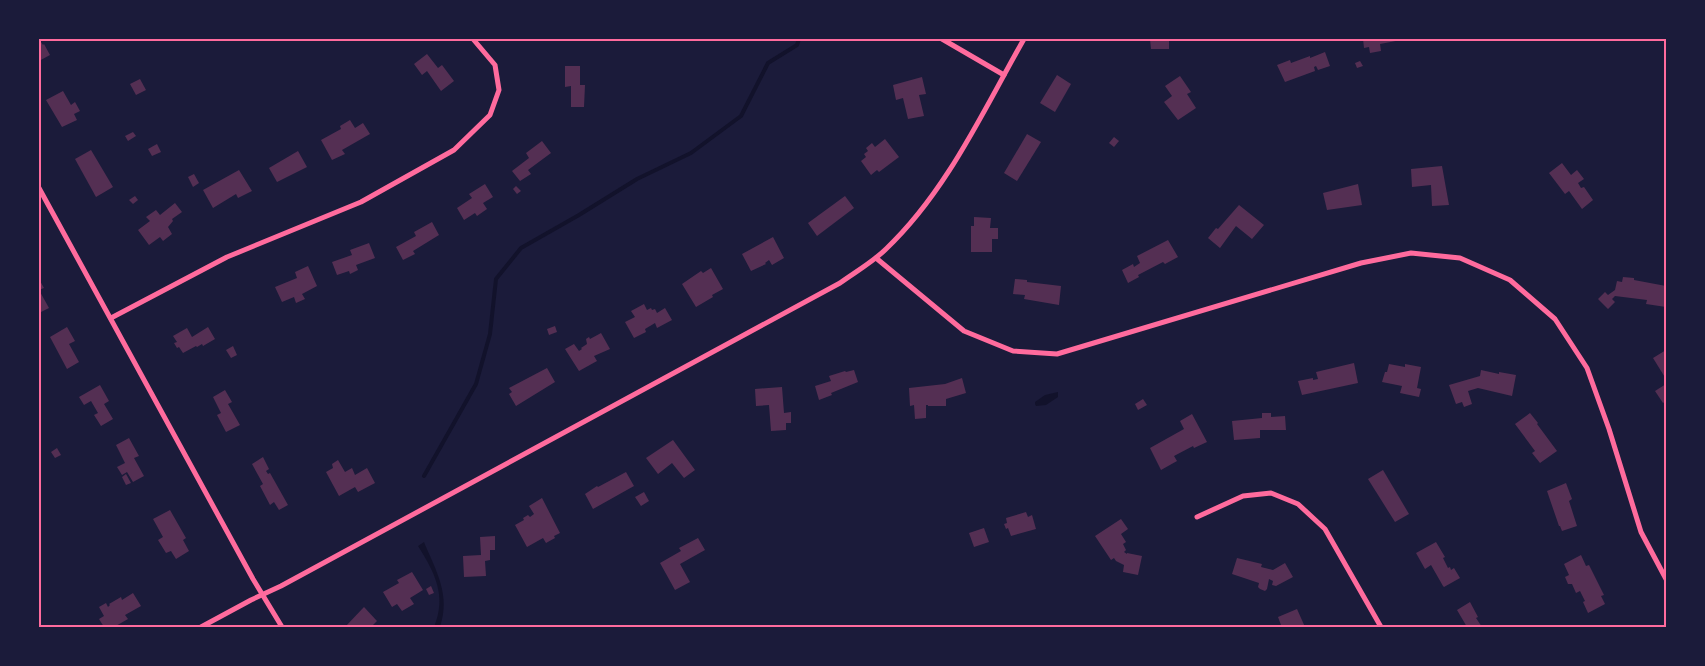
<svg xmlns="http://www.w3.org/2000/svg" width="1705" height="666" viewBox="0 0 1705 666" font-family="'DejaVu Sans',sans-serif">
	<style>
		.water { fill: #12122b }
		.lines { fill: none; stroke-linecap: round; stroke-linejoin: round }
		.stream { stroke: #12122b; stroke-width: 4 }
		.building { fill: #542f53 }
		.minor { stroke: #ff6b9d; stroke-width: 5 }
		.neatline { fill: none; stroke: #ff6b9d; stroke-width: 2 }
	</style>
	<rect width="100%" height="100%" fill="#1b1b3a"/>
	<!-- water -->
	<g class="water">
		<path d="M1058,392V397L1046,405L1036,406L1035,404V402L1045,395Z"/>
		<path d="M424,542C436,571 451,595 440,627H434C447,596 435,573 418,546Z"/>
	</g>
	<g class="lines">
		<!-- stream -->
		<path class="stream" d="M424,476L476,384L490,334L496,279L521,248L579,215L637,179L691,153L741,116L768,63L797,45L799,39"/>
	</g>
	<!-- building -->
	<g class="building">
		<path d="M39,39L43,45L44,44L50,55L39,61Z"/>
		<path d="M1150,39H1169V49H1151Z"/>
		<path d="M1363,39H1400L1401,40L1380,44L1381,51L1370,53L1369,47L1364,48Z"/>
		<path d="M1325,52L1330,66L1318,70L1316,66L1314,67L1315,71L1285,82L1277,65L1290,60L1291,63L1310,56V58Z"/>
		<path d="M427,54L438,68L442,65L454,81L441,91L427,71L422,75L414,64Z"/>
		<path d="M1360,61L1363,66L1357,68L1355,63Z"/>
		<path d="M565,66H580V85H585L584,107H571V86L565,87Z"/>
		<path d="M1057,75L1071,84L1055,112L1040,103Z"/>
		<path d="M1180,76L1191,92L1187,94L1196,108L1178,120L1164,102L1172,96L1165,86Z"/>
		<path d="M922,77L926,94L919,95L924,116L908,119L903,98L896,100L893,85Z"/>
		<path d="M140,79L146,90L136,95L130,84Z"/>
		<path d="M63,91L71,105L75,102L80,111L74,114L77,120L62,127L46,100Z"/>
		<path d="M350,120L355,128L363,123L370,134L342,150L345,154L332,160L321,140L341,129L340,126Z"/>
		<path d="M133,132L136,136L128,141L125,136Z"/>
		<path d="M1027,134L1041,142L1017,181L1004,173Z"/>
		<path d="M1114,137L1119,141L1114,147L1109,143Z"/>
		<path d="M885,139L899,157L879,172L877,170L871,175L861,161L866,157L864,154L868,151L866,148L872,143L875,147Z"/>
		<path d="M542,141L551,153L528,170L531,174L520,181L512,171L529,158L526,153Z"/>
		<path d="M157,144L161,152L152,156L148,149Z"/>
		<path d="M91,150L113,187L96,197L75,159Z"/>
		<path d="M298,151L307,167L277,182L269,168Z"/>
		<path d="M1562,163L1571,175L1577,170L1584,179L1578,183L1581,188L1584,187L1593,200L1582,209L1569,191L1565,194L1549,173Z"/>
		<path d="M1442,166L1449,205L1432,206L1431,185L1412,187L1411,169Z"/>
		<path d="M239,170L252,191L238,198L236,194L213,208L203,190Z"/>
		<path d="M194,174L199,183L193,187L188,177Z"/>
		<path d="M485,184L493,197L483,203L487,209L477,216L475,213L464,220L457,208L472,198L469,194Z"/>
		<path d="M1358,184L1362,205L1327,210L1323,193Z"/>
		<path d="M516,186L521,191L517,194L513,189Z"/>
		<path d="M135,196L138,200L133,204L129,200Z"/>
		<path d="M845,196L854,208L817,236L808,223Z"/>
		<path d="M175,203L182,212L172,219L173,221L168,227L172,234L163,241L160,237L149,245L138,230L150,221L146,217L156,210L160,215Z"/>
		<path d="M1239,205L1264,225L1252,239L1236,226L1220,248L1208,238L1216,228L1218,229Z"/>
		<path d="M974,217L991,218L990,228H998V239H992V252H971V226H974Z"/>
		<path d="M432,222L439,235L413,251L415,254L403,260L396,247L416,236L414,232Z"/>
		<path d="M773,237L784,258L772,265L769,260L765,263L766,264L751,271L742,254Z"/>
		<path d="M1168,240L1178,257L1165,264L1163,262L1138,275L1139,277L1128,283L1122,270L1133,264L1134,267L1140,263L1137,256Z"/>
		<path d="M369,243L375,258L356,265L358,270L350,274L349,271L337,275L332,262L352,255L350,250Z"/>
		<path d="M308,266L317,286L302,294L305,299L296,303L294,297L282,302L275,287L297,278L295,272Z"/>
		<path d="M711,268L723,289L712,295L713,297L696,307L682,284L701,271L703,273Z"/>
		<path d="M1623,277L1634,278V280L1666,286V307L1646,304L1647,300L1615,296L1612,299L1615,302L1608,309L1598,299L1605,292L1608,295L1615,290L1617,281L1622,282Z"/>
		<path d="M39,279L44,288L39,290L49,308L39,313Z"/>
		<path d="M1015,279L1027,280V282L1061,286L1059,305L1024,299L1025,295L1013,294Z"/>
		<path d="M644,304L647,310L651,308L652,310L655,309L657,313L665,308L672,320L657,328L655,323L645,329L646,332L634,338L625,322L635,317L631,311Z"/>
		<path d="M555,326L557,332L549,335L547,329Z"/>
		<path d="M67,327L75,341L69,344L79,362L67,369L50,337Z"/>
		<path d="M208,327L215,339L203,346L202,344L197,347L196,346L183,353L179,347L177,348L174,343L177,342L173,336L187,328L192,337Z"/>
		<path d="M601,333L610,349L594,356L597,361L579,371L565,349L574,344L579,351L582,349L581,348L587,344L586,339L589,337L590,339Z"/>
		<path d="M233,346L237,355L231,358L226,350Z"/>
		<path d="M1666,350V379L1653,358Z"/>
		<path d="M1354,363L1358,383L1302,395L1298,381L1313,378V380L1318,379L1316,372Z"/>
		<path d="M1389,364L1405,367V364L1421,367L1417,388L1421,389L1419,397L1400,393L1402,386L1382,382L1385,372H1387Z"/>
		<path d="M547,368L555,382L516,406L509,394L512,392L509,388Z"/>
		<path d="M854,370L858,382L831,393L832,395L819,400L815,386L831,381L829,376L845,371L846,372Z"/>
		<path d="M1481,370L1499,374V372L1516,375L1512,396L1478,388L1468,391L1472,404L1464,407L1462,402L1456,404L1449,385L1480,376Z"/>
		<path d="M962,378L966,393L946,399V406H928V405H926V418L915,419L914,405L910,406L909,388L945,384Z"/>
		<path d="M1666,384V401L1663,403L1655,391Z"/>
		<path d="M100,385L109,401L104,404L113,419L101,426L94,415L98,413L91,401L84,405L79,397Z"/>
		<path d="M782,387L784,413L791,412V423H786V430L771,431L769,405L756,406L755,389Z"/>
		<path d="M225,390L232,402L228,404L240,425L226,432L217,415L221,413L213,397Z"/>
		<path d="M1143,399L1147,405L1138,410L1135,404Z"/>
		<path d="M1262,413H1271V417L1285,416L1286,430H1260V438L1234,440L1232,421L1262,418Z"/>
		<path d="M1530,413L1538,423L1537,424L1557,451L1540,463L1532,453L1535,451L1515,424Z"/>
		<path d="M1192,414L1207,442L1194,448L1193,446L1174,456L1177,461L1161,470L1150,448L1184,429L1180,421Z"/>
		<path d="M129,438L139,456L134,458L144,476L133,482L127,472L122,475L117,467L125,463L116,445Z"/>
		<path d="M673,440L695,470L684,478L672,463L658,474L646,458Z"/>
		<path d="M57,448L61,455L55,458L51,452Z"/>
		<path d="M263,457L269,469L266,471L268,474L270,473L288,505L279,510L274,502L270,505L260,486L263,484L252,464Z"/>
		<path d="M338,460L345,472L352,468L355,475L367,468L375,483L358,492L355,487L339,496L326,472L333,468L332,464Z"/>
		<path d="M1383,470L1409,514L1395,522L1368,479Z"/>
		<path d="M626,472L634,486L593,509L585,494L597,486L598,487Z"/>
		<path d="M126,474L131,483L126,485L122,477Z"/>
		<path d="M1566,483L1572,499L1569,501L1577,526L1562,531L1560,526H1559L1547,491Z"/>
		<path d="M644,492L649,501L641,506L635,497Z"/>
		<path d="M542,498L560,533L554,536L555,538L546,543L543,538L527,547L515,525L524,520L523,518L528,515L530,517L534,514L529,506Z"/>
		<path d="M170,510L186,538L183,540L189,551L176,559L171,551L166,553L158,540L163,537L153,519Z"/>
		<path d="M1026,512L1028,517L1032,515L1036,529L1011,536L1008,528L1006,529L1004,524L1007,523L1006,518Z"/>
		<path d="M1121,519L1128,529L1121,534L1126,542L1123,544L1126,550L1124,552L1127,554V553L1142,556L1138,575L1123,572L1124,565L1116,561L1114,558L1111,560L1095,536Z"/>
		<path d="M984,528L989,542L974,547L969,533Z"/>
		<path d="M495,536V550H490V560L485,561L486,576L464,577L463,556L481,555L480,537Z"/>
		<path d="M698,538L705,550L680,564L690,582L675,590L660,563L681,551L679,548Z"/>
		<path d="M1436,542L1445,557L1443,558L1448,568L1450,567L1451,570L1454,568L1460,578L1444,587L1443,586L1431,565L1425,569L1416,553Z"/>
		<path d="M1581,555L1586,566L1589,565L1604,595L1601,596L1605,604L1588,613L1583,602L1585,601L1580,591L1576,593L1572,584H1568L1565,577L1569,575L1564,564Z"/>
		<path d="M1237,558L1262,564L1261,567L1273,570L1285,563L1293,577L1276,586L1272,585L1273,581L1269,579L1267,589L1265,591L1260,589L1258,587L1259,583L1232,574Z"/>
		<path d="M412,572L423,590L410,598L414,604L402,611L397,604L392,607L383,592L399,583L397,580Z"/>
		<path d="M431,586L434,593L429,595L426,589Z"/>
		<path d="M133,593L141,606L125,615L128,619L114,627H110L109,625L104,627L99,619L104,616L99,607L106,603L108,607L110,605L109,604L121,597L122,600Z"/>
		<path d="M1470,602L1478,617L1476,618L1482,627H1467L1457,610Z"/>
		<path d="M364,607L377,621L371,627H345Z"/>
		<path d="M1297,609L1305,627H1284L1283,625H1281L1278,617Z"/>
	</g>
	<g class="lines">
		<!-- minor -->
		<g class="minor">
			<path d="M942,39L1004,75"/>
			<path d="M39,188L253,579L282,627"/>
			<path d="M876,258L964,331L1013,351L1057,354L1361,263L1411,253L1460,258L1510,280L1555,319L1587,368L1609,429L1641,532L1666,579"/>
			<path d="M111,318L227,257L361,202L454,150L490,115L499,90L495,65L473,39"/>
			<path d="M1197,517L1243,496L1271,493L1298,504L1325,529L1381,627"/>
			<path d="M201,627L251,600L281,586L840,283C855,272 873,262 886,249C947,191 983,111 1024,39"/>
		</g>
	</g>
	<!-- border -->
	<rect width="1705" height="666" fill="none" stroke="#1b1b3a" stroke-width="80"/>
	<rect x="40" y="40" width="1625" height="586" class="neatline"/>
</svg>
